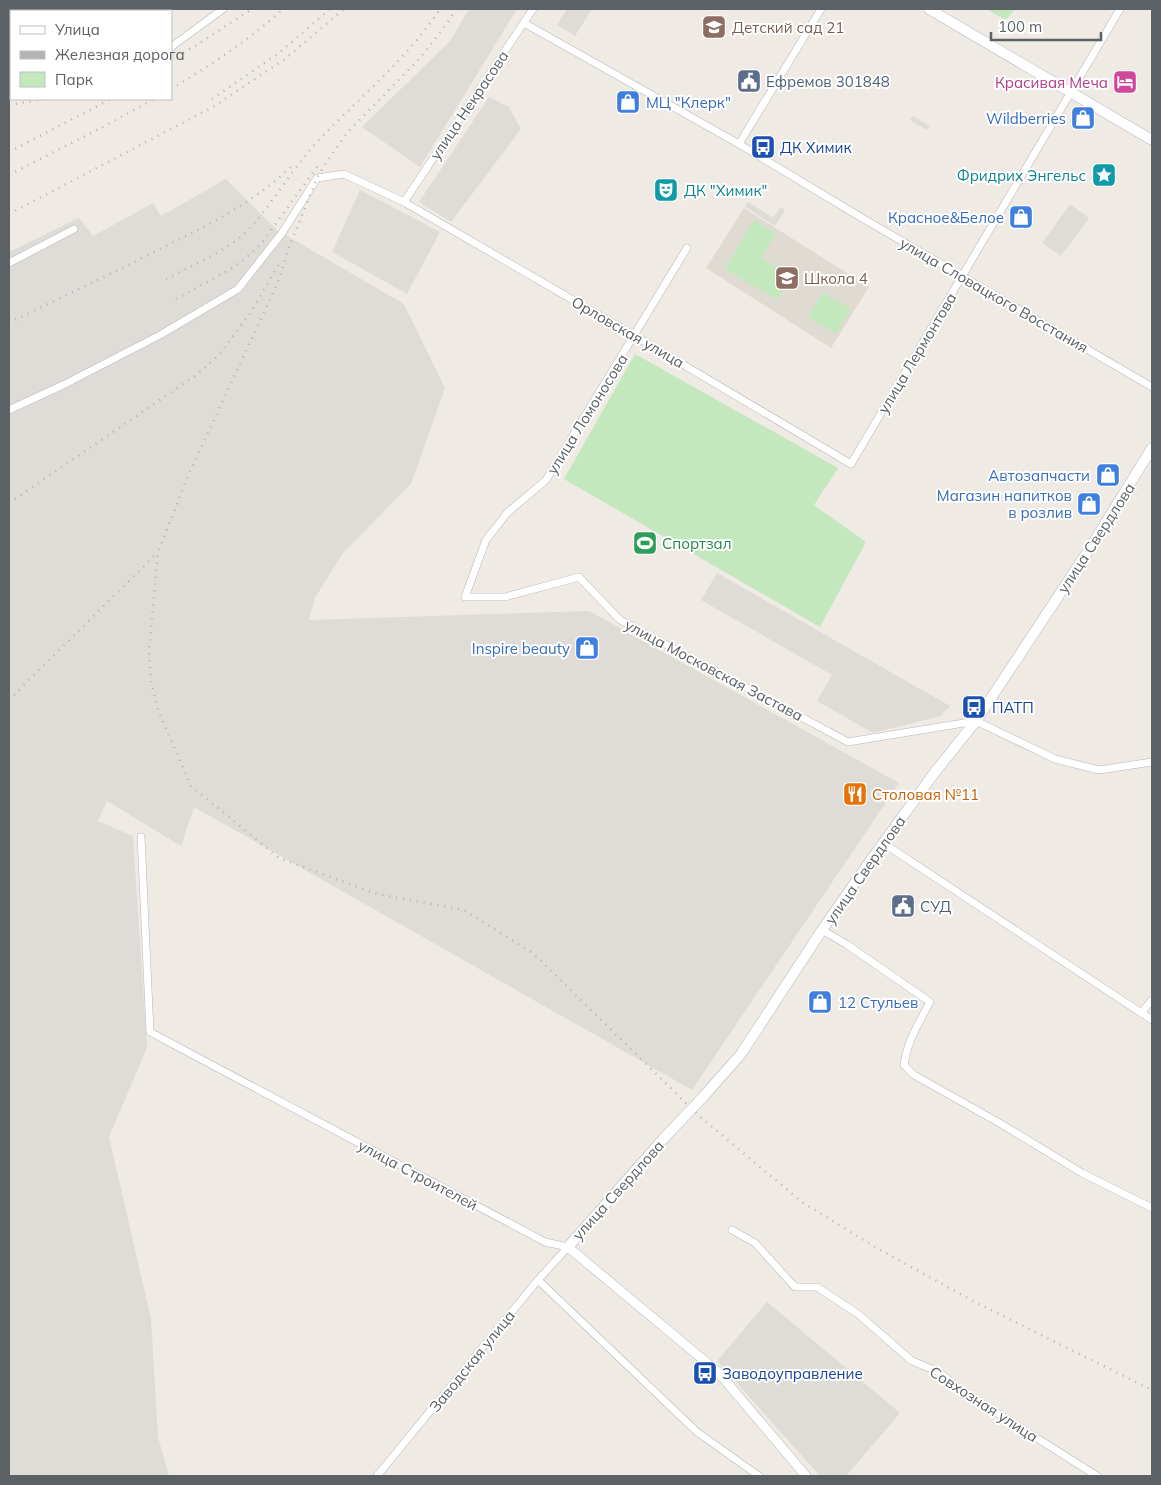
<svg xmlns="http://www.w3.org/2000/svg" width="1161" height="1485" viewBox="0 0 1161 1485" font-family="Mulish,sans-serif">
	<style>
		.industrial { fill: #dfdcd7 }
		.education { fill: #dfdad2 }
		.green { fill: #c4e8be }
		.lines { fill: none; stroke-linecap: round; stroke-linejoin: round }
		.minor-casing { stroke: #b4b7bb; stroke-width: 8 }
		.tertiary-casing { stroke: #b4b7bb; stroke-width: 10 }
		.secondary-casing { stroke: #b5b9be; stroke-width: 11 }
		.minor { stroke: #fff; stroke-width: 7 }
		.tertiary { stroke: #fff; stroke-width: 9 }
		.secondary { stroke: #fff; stroke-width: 10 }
		.rail { stroke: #b2b3b4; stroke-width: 2.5; stroke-dasharray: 1 6; stroke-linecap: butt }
		.secondary-bridge-casing { stroke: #b5b9be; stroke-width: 11; stroke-linecap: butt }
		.secondary-bridge { stroke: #fff; stroke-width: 10 }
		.labels { text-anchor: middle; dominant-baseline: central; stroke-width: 4; stroke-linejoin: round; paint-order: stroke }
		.education-label { font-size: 15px; fill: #785e54; stroke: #fff; text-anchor: start }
		.service-label { font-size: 15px; fill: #4e5e75; stroke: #fff; text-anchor: start }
		.hotel-label { font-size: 15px; fill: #b23c85; stroke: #fff; text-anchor: end }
		.shop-label { font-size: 15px; fill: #366cbe; stroke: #fff; text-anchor: end }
		.street-label { font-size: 15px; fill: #5b6165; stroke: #fff }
		.transit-label { font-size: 15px; fill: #164399; stroke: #fff; text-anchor: start }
		.culture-label { font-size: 15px; fill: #0d838f; stroke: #fff; text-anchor: end }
		.leisure-label { font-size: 15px; fill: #27864d; stroke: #fff; text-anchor: start }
		.food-label { font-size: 15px; fill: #c56008; stroke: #fff; text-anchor: start }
	</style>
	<rect width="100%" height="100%" fill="#efeae3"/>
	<!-- industrial -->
	<g class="industrial">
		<path d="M9,9H36L40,11H11V54H9Z"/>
		<path d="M469,9H517L420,167L362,127L450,41Z"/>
		<path d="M567,9H592L575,36L557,25Z"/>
		<path d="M489,97L509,107L521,129L451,222L419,202Z"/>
		<path d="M913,116L930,126L927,130L910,120Z"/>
		<path d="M226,179L277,230L404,304L445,388L411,484L343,553L315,598L309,620L589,611L899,783L692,1090L194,807L181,846L107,801L98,821L133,836L147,1048L109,1137L151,1319L158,1437L169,1476H9V252L79,218L93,236L153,203L161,216Z"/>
		<path d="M360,190L440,232L407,294L332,252Z"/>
		<path d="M748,202L773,218L781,207L785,210L775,226L745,207Z"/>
		<path d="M1070,204L1089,218L1061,256L1042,243Z"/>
		<path d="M717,573L950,706L941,716L873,733L817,701L832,675L701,600Z"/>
		<path d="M767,1302L900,1413L846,1476H820L717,1361Z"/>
	</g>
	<!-- education -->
	<path class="education" d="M744,208L869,287L831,348L706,268Z"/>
	<!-- green -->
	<g class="green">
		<path d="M986,9H1015L1006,20Z"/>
		<path d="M754,220L776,234L761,258L791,276L777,300L725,269Z"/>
		<path d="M823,292L851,309L836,334L808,317Z"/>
		<path d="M635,354L838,468L814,505L866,542L820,627L564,479Z"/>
	</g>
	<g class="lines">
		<defs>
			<g id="minor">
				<path d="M48,9L53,11"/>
				<path d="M524,23L739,144L857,215L1152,387"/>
				<path d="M171,47L223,9"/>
				<path d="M739,144L821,9"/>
				<path d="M404,202L533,9"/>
				<path d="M687,248L546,480L508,512L486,540L465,597H505L579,577L620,620L848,742L976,721L1055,759L1099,770L1152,762"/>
				<path d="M9,263L74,229"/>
				<path d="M9,410L65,384L160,335L238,289L282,233L317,178L344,174L404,202L635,336L851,464L1120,9"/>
				<path d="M141,837L150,1032L545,1242L568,1247L538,1280L377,1476"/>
				<path d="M883,843L1152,1020"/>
				<path d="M822,930L846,944L930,1002C919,1023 907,1041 904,1065L914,1075L1003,1125L1082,1173L1152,1208"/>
				<path d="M1141,1013L1152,1000"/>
				<path d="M732,1230L755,1243L795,1287H817L858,1314L912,1361L939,1372L961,1390L1097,1476"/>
				<path d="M538,1280L697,1432L759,1476"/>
			</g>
			<path id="tertiary" d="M568,1247L718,1372L806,1476"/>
			<g id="secondary">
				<path d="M929,9L1152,140"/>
				<path d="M704,1096L741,1054L822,930L868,864L935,772L976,721L1092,545L1152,448"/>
				<path d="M568,1247L664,1138"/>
			</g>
		</defs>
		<!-- minor casing -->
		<use href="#minor" class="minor-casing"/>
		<!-- tertiary casing -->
		<use href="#tertiary" class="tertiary-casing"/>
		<!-- secondary casing -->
		<use href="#secondary" class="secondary-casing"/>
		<!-- minor -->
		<use href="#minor" class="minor"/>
		<!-- tertiary -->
		<use href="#tertiary" class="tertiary"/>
		<!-- secondary -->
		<use href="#secondary" class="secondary"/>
		<!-- rail -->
		<g class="rail">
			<path d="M456,9L446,25L420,58L347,133L328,160L317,178L290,245L278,282L187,478L158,552L149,652L151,681L158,710L191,786L279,858L377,894L464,910L534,954L699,1116L802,1202L875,1247L973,1301L1152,1390"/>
			<path d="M171,60L195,46L252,9"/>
			<path d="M171,89C211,65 249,40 283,9"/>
			<path d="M212,99L279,53L330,9"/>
			<path d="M9,105L46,99"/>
			<path d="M9,152L111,99"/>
			<path d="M9,175L103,127L154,99"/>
			<path d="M9,214L213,107L285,59L344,9"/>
			<path d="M166,279C190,266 225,252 245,233C273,205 291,169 319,140C360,97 407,59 440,9"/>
			<path d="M176,299L227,271L244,260L261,244L317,167"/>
			<path d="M9,323C61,297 114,273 166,246C214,222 254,202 293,165"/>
			<path d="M9,503L195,376L219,355L251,312L279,264"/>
			<path d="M9,700L158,552"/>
		</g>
		<defs>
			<path id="secondary-bridge" d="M664,1138L704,1096"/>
		</defs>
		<!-- secondary-bridge casing -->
		<use href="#secondary-bridge" class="secondary-bridge-casing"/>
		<!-- secondary-bridge -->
		<use href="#secondary-bridge" class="secondary-bridge"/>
	</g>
	<!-- icons -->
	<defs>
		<symbol id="school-square" viewBox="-11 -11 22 22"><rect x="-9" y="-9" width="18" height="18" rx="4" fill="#8d6e63" stroke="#fff"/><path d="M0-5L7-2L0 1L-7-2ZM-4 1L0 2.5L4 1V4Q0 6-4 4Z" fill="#fff"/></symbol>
		<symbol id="civic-square" viewBox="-11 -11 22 22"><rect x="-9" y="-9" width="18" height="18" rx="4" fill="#5c6f8a" stroke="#fff"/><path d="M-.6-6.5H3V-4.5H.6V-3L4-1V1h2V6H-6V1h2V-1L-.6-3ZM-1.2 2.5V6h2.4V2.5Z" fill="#fff"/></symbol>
		<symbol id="hotel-square" viewBox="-11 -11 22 22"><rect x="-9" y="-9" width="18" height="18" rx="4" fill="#d1479c" stroke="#fff"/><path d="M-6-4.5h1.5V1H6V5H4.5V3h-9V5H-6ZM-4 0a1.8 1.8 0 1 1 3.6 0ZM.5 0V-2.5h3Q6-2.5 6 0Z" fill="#fff"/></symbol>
		<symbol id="shop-square" viewBox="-11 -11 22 22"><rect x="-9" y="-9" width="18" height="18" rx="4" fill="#3f7fe0" stroke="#fff"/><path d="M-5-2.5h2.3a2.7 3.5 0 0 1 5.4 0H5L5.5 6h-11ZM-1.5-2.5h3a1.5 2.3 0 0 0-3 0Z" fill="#fff"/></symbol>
		<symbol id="bus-square" viewBox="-11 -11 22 22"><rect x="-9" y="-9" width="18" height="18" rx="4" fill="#1a4fb4" stroke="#fff"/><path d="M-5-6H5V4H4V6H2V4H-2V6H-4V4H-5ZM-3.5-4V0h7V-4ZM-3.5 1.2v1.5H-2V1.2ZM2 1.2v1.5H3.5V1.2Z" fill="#fff"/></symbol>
		<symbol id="sight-square" viewBox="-11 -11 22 22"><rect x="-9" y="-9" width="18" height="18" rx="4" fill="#0f9aa8" stroke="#fff"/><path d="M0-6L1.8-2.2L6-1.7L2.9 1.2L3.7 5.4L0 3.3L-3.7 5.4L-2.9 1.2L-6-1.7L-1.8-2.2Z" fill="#fff"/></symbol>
		<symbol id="theatre-square" viewBox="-11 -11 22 22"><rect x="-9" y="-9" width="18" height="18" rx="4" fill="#0f9aa8" stroke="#fff"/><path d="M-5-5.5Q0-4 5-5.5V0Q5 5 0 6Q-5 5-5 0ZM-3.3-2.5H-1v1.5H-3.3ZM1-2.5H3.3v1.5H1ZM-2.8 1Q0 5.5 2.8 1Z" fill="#fff"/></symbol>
		<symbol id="stadium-square" viewBox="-11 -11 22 22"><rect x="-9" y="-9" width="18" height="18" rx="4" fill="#2e9e5b" stroke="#fff"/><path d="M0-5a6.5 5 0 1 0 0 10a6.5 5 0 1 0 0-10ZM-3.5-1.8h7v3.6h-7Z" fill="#fff"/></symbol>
		<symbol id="restaurant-square" viewBox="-11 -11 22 22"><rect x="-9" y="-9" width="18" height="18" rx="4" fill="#e8710a" stroke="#fff"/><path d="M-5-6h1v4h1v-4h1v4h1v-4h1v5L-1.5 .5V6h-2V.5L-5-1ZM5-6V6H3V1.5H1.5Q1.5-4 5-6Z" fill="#fff"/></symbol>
	</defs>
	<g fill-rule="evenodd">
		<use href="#school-square" x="700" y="13" width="28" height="28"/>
		<use href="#civic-square" x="735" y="67" width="28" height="28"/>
		<use href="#hotel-square" x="1111" y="68" width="28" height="28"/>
		<use href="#shop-square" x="614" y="88" width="28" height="28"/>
		<use href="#shop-square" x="1069" y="104" width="28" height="28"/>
		<use href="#bus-square" x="749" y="133" width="28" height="28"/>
		<use href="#sight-square" x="1090" y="161" width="28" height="28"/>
		<use href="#theatre-square" x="652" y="176" width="28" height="28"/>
		<use href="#shop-square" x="1007" y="203" width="28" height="28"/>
		<use href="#school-square" x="773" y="264" width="28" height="28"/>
		<use href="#shop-square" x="1094" y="461" width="28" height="28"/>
		<use href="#shop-square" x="1075" y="490" width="28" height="28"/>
		<use href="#stadium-square" x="631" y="529" width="28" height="28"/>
		<use href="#shop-square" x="573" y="634" width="28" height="28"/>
		<use href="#bus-square" x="960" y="693" width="28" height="28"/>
		<use href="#restaurant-square" x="841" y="780" width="28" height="28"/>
		<use href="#civic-square" x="889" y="892" width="28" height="28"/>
		<use href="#shop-square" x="806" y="988" width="28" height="28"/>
		<use href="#bus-square" x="691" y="1359" width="28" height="28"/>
	</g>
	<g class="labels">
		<!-- education labels -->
		<g class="education-label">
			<text x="732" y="27">Детский сад 21</text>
			<text x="804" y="278">Школа 4</text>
		</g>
		<!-- service labels -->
		<g class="service-label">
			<text x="766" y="81">Ефремов 301848</text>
			<text x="920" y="906">СУД</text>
		</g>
		<!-- hotel labels -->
		<g class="hotel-label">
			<text x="1108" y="82">Красивая Меча</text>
		</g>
		<!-- shop labels -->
		<g class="shop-label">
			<text x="646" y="102" text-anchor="start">МЦ "Клерк"</text>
			<text x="1066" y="118">Wildberries</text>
			<text x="1004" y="217">Красное&amp;Белое</text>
			<text x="1090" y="475">Автозапчасти</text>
			<text x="1072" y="495">Магазин напитков<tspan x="1072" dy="17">в розлив</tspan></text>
			<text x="570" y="648">Inspire beauty</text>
			<text x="838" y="1002" text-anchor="start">12 Стульев</text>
		</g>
		<!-- street labels -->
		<g class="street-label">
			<text transform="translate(469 105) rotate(-56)">улица Некрасова</text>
			<text transform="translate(994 295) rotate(30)">улица Словацкого Восстания</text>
			<text transform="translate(628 332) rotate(30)">Орловская улица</text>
			<text transform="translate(917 353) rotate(-59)">улица Лермонтова</text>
			<text transform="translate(587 414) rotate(-58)">улица Ломоносова</text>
			<text transform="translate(1096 538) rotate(-57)">улица Свердлова</text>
			<text transform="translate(714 670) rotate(28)">улица Московская Застава</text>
			<text transform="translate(865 870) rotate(-55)">улица Свердлова</text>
			<text transform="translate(418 1175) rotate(28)">улица Строителей</text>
			<text transform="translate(618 1190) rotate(-48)">улица Свердлова</text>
			<text transform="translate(472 1361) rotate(-51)">Заводская улица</text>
			<text transform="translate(984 1404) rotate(33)">Совхозная улица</text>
		</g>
		<!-- transit labels -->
		<g class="transit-label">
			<text x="780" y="147">ДК Химик</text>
			<text x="992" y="707">ПАТП</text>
			<text x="722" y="1373">Заводоуправление</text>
		</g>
		<!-- culture labels -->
		<g class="culture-label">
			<text x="1086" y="175">Фридрих Энгельс</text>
			<text x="684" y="190" text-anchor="start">ДК "Химик"</text>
		</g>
		<!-- leisure labels -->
		<g class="leisure-label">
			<text x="662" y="543">Спортзал</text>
		</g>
		<!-- food labels -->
		<g class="food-label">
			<text x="872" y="794">Столовая №11</text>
		</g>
	</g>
	<!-- border -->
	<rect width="1161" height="1485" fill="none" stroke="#5b6165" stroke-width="20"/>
	<!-- legend -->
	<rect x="10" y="10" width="162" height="90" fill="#ffffff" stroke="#bdc0c1"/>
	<rect x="20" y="26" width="25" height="8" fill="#ffffff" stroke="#bdc0c1"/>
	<text x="55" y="35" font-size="15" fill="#5b6165">Улица</text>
	<rect x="20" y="51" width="25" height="8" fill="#b2b3b4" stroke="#bdc0c1"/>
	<text x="55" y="60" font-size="15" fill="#5b6165">Железная дорога</text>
	<rect x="20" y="72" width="25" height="15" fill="#c4e8be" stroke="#bdc0c1"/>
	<text x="55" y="85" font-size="15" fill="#5b6165">Парк</text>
	<!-- scale -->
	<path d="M991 32v8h110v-8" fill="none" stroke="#5b6165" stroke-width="2.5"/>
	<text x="998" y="32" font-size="15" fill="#5b6165" stroke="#ffffff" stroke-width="4" paint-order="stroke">100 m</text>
</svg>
